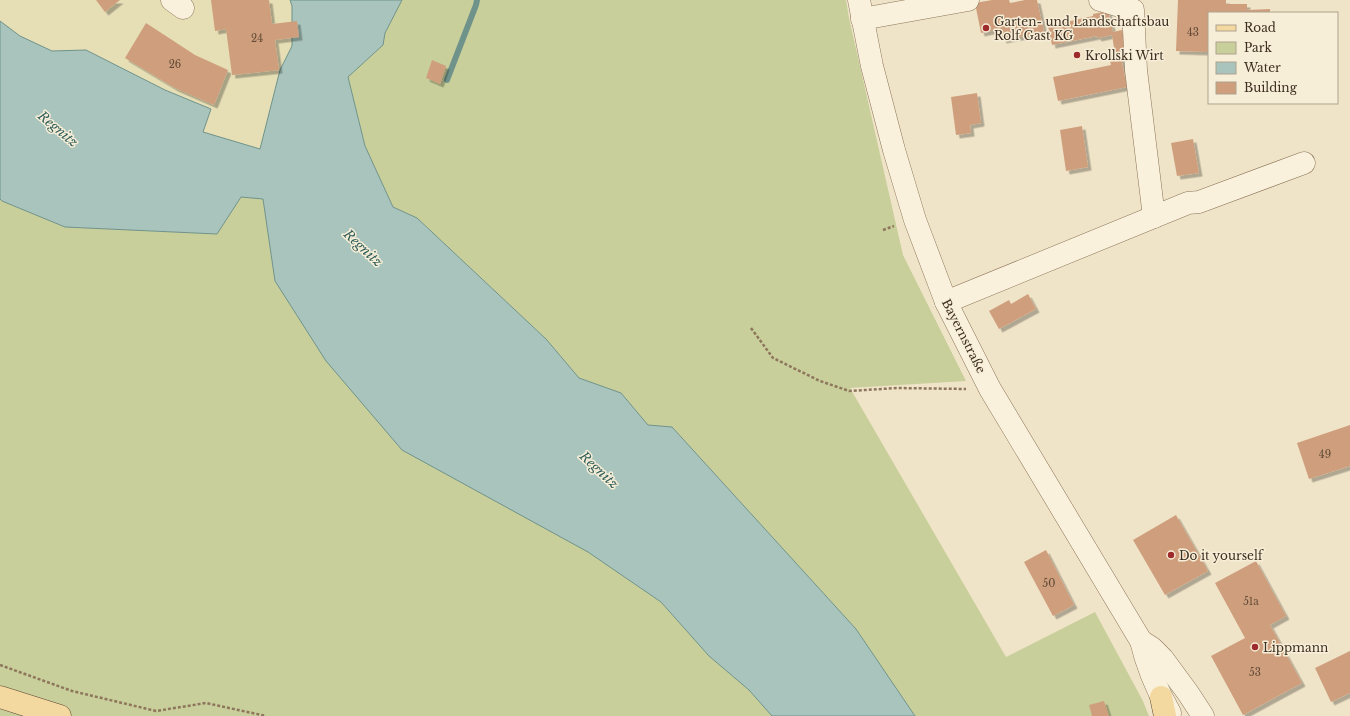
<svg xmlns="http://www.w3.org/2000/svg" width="1350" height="716" viewBox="0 0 1350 716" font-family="'Libre Baskerville',serif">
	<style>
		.farmland { fill: #e6deb5 }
		.green { fill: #c9cf9b }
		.water { fill: #a9c4bc; stroke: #6f938a }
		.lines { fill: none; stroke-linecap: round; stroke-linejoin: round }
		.stream { stroke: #6f938a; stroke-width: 6 }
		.building { fill: #cf9f7d; filter: url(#shadow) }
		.minor-casing { stroke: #8d765c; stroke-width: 23 }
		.major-casing { stroke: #5b4430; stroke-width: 23 }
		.path { stroke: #8d765c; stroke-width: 2.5; stroke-dasharray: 3 2; stroke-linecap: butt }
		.minor { stroke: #faf1dc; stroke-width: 22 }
		.major { stroke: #f3d9a0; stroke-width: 22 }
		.poi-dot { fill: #9e2a2b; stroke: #f7eed8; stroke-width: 1.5 }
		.labels { text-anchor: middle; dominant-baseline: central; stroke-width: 3; stroke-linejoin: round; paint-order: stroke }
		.number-label { font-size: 10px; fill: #624a37 }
		.poi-label { font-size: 12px; fill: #3d2e20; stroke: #f7eed8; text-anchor: start }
		.street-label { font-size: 12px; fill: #3d2e20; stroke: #f7eed8 }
		.water-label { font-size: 13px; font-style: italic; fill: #2f5d5a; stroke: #f7eed8 }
	</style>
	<defs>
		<filter id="shadow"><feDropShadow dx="3.5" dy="3.5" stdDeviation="0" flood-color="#0004"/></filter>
	</defs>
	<rect width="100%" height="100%" fill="#f0e4c8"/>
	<!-- farmland -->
	<path class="farmland" d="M0,0H290L292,6V46L280,70L260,149L203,132L211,109L165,90L87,50L52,51L20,36L0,21Z"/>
	<!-- green -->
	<g class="green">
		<path d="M402,0H846L849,18L903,255L966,381L850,388L1006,657L1095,612L1143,701L1149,716H915L856,629L672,427L648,425L621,393L579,378L546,339L417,218L393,207L365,146L348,77L383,45L385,33Z"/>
		<path d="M241,197L263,199L275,281L588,552L661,602L709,656L749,690L772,716H0V199L2,201L65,227L217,234Z"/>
	</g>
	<!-- water -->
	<path class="water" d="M290,0H402L385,33L383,45L348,77L365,146L393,207L417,218L546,339L579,378L621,393L648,425L672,427L856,629L915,716H772L749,690L709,656L661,602L588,552L402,450L326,361L275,281L263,199L241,197L217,234L65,227L2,201L0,199V21L20,36L52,51L86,50L165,90L211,109L203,132L260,149L280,70L292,46V6Z"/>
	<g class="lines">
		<!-- stream -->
		<path class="stream" d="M447,80L476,5L477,0"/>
	</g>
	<!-- building -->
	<g class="building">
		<path d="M96,0H120L105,12Z"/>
		<path d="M211,0H269L272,24L297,21L299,37L275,40L279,70L232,75L226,29L215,31Z"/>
		<path d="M992,0H1009L1010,3L1025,0H1037L1044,32L1003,40L1000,29L981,33L975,3Z"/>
		<path d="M1178,0H1226V4H1247V10L1270,9V13H1209V52L1176,51Z"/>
		<path d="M1108,11L1113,32L1122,30L1127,52L1120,53L1127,87L1058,101L1053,77L1111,65L1109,56L1115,54L1112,35L1098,38L1097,36L1052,45L1048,26L1093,16V14Z"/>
		<path d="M146,23L195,55L228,70L214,105L175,88L125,58Z"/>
		<path d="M432,60L446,66L440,84L426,78Z"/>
		<path d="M977,93L981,123L970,125L971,133L956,135L951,97Z"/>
		<path d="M1082,126L1088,167L1066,171L1060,130Z"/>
		<path d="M1193,139L1199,173L1177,176L1171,143Z"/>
		<path d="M1028,294L1036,309L999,329L989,311L1009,300L1011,304Z"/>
		<path d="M1350,425V466L1309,479L1297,443Z"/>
		<path d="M1176,515L1208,571L1165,595L1133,540Z"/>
		<path d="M1046,550L1074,605L1053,616L1024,562Z"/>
		<path d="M1256,561L1286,616L1270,625L1302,683L1243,715L1211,656L1245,638L1215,583Z"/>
		<path d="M1350,651V693L1331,702L1315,668Z"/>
		<path d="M1104,701L1109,716H1092L1089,705Z"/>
	</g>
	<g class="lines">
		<defs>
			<g id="minor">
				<path d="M172,0L183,8"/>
				<path d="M859,0L872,66L894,150L915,220L946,302L990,389L1141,641C1147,667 1157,690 1170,713"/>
				<path d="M1100,0L1133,10L1136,70L1154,217"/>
				<path d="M862,19L968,0"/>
				<path d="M946,302L1188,203L1199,202L1304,163"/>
				<path d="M1141,641L1152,648L1163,659L1188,693L1203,716"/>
			</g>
			<g id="major">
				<path d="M0,697L60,716"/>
				<path d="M1161,697L1165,716"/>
			</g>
		</defs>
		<!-- minor casing -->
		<use href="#minor" class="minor-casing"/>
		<!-- major casing -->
		<use href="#major" class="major-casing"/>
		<!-- path -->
		<g class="path">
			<path d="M883,230L894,226"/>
			<path d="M751,328L773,358L820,381L849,391L897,388L966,389"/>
			<path d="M0,665L72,691L156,711L206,703L266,716"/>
		</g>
		<!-- minor -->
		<use href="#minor" class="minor"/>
		<!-- major -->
		<use href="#major" class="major"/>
	</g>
	<!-- markers -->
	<g class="poi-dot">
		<circle cx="986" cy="28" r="4"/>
		<circle cx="1077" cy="55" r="4"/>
		<circle cx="1171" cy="555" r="4"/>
		<circle cx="1255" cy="647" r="4"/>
	</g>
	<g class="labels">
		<!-- number labels -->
		<g class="number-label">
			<text x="1193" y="32">43</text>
			<text x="257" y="38">24</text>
			<text x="175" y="64">26</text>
			<text x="1325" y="454">49</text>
			<text x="1049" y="583">50</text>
			<text x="1251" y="601">51a</text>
			<text x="1255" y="672">53</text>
		</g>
		<!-- poi labels -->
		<g class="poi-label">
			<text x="994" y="21">Garten- und Landschaftsbau<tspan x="994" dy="14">Rolf Gast KG</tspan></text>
			<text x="1085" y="55">Krollski Wirt</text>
			<text x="1179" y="555">Do it yourself</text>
			<text x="1263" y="647">Lippmann</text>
		</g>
		<!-- street labels -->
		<g class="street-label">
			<text transform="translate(964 336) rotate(63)">Bayernstraße</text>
		</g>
		<!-- water labels -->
		<g class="water-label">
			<text transform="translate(58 129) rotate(40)">Regnitz</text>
			<text transform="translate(363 248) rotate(43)">Regnitz</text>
			<text transform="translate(599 470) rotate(43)">Regnitz</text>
		</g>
	</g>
	<!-- legend -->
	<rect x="1208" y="12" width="130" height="92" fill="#f7eed8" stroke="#ada18e"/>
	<rect x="1216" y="25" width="20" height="6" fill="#f3d9a0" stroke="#ada18e"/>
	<text x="1244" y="32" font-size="12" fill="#3d2e20">Road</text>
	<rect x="1216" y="42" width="20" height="12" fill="#c9cf9b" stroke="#ada18e"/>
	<text x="1244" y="52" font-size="12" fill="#3d2e20">Park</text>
	<rect x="1216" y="62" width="20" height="12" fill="#a9c4bc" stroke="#ada18e"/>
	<text x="1244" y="72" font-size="12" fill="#3d2e20">Water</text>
	<rect x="1216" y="82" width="20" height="12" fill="#cf9f7d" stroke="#ada18e"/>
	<text x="1244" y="92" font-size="12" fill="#3d2e20">Building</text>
</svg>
